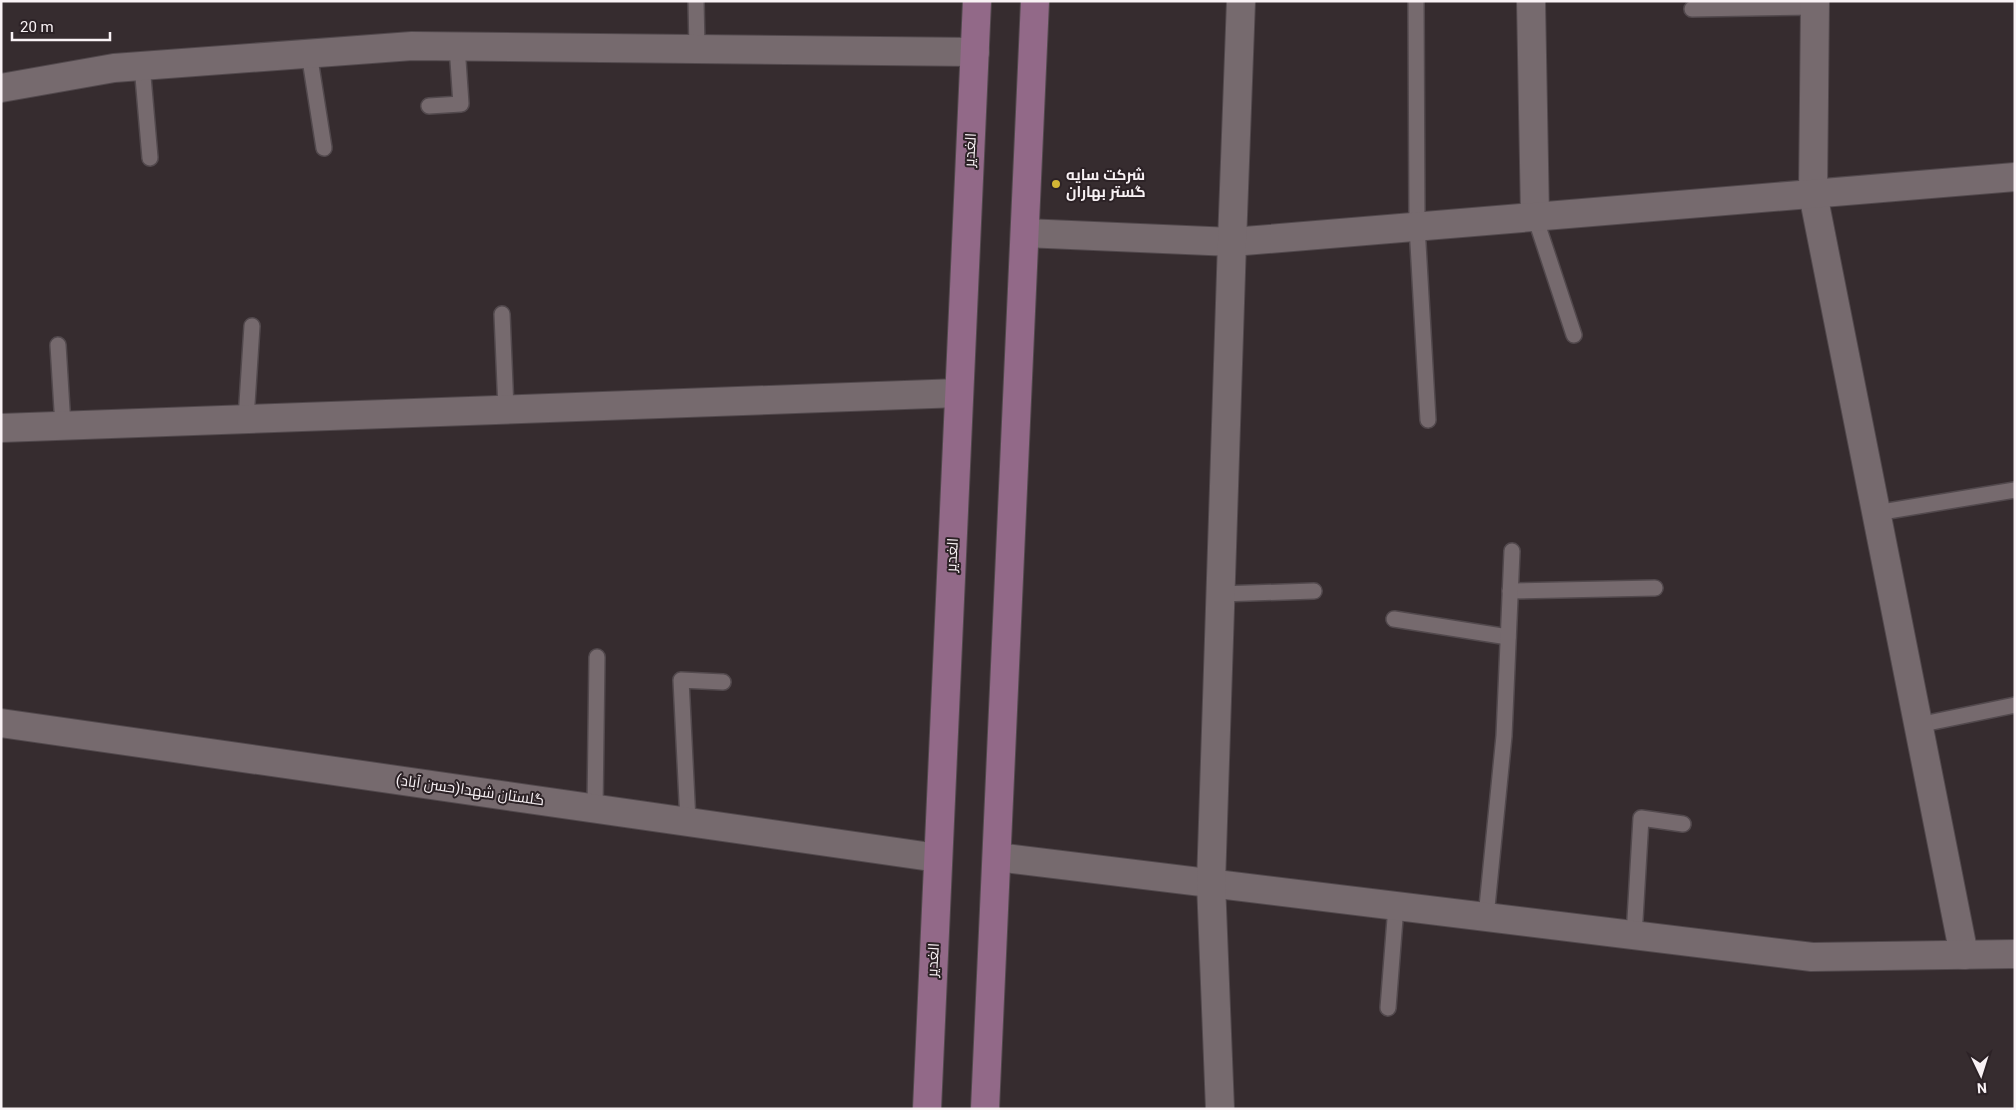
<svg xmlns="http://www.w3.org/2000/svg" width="2016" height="1110" viewBox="0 0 2016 1110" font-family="Roboto,Cairo,sans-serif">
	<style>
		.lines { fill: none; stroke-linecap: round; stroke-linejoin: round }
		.service-casing { stroke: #52494d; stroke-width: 18 }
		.minor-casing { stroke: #52494d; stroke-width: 30 }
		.primary-casing { stroke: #52494d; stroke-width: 30 }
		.service { stroke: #766a6e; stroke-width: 15 }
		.minor { stroke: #766a6e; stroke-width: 28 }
		.primary { stroke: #926988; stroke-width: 28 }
		.poi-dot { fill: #d4b635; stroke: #2c2226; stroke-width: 2 }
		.labels { text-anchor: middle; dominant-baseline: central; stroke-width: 4; stroke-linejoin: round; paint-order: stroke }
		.street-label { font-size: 15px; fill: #f9f2f5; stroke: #2c2226 }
		.poi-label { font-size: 15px; font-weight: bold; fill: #f9f2f5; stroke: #2c2226; text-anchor: start }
	</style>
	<rect width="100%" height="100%" fill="#362c2f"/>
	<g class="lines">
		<defs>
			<g id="service">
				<path d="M696,1L697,49"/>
				<path d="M1416,1L1417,226L1428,420"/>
				<path d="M1692,9L1815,7"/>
				<path d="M309,53L324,148"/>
				<path d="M142,65L150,158"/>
				<path d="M429,106L461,104L457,46"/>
				<path d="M1535,217L1574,335"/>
				<path d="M502,314L506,410"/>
				<path d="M58,345L63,426"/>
				<path d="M246,419L252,326"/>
				<path d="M1876,513L2015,490"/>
				<path d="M1510,591L1655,588"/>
				<path d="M1220,594L1314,591"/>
				<path d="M1394,619L1508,637"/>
				<path d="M1918,725L2015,705"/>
				<path d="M595,808L597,657"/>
				<path d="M688,822L681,680L723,682"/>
				<path d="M1486,917L1504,736L1512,551"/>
				<path d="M1634,936L1641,818L1683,824"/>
				<path d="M1388,1008L1396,906"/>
			</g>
			<g id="minor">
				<path d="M1531,1L1535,217"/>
				<path d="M1815,1L1813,194L1964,955"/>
				<path d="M1,88L114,68L412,46L975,52"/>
				<path d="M1025,233L1232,242L2015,177"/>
				<path d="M1,428L959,393"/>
				<path d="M1,723L938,858"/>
				<path d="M997,857L1812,957L2015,954"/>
				<path d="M1220,1109L1211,883L1232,242L1241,1"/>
			</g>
			<g id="primary">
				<path d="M927,1109L977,1"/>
				<path d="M985,1109L1035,1"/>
			</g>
		</defs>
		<!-- service casing -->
		<use href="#service" class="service-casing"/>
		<!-- minor casing -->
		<use href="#minor" class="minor-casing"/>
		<!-- primary casing -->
		<use href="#primary" class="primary-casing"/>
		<!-- service -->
		<use href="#service" class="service"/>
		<!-- minor -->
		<use href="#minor" class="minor"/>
		<!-- primary -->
		<use href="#primary" class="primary"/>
	</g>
	<!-- markers -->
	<circle class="poi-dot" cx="1056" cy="184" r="5"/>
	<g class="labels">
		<!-- street labels -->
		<g class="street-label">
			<text transform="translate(970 150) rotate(-87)">الغدیر</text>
			<text transform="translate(952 555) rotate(-87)">الغدیر</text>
			<text transform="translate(470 790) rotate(8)">گلستان شهدا(حسن آباد)</text>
			<text transform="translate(933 960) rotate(-87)">الغدیر</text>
		</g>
		<!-- poi labels -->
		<g class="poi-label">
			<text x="1066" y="175">شرکت سایه<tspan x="1066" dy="17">گستر بهاران</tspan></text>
		</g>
	</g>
	<!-- border -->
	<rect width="2016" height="1110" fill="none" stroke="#f9f2f5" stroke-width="5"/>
	<!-- north arrow -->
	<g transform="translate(1981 1075) rotate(176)" stroke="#2c2226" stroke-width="4" paint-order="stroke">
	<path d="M0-4L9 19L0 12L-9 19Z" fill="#f9f2f5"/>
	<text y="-8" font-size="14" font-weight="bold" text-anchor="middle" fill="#f9f2f5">N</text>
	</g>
	<!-- scale -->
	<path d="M12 32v8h98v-8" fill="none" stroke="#f9f2f5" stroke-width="2.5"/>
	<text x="20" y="32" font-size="15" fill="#f9f2f5" stroke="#2c2226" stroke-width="4" paint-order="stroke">20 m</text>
</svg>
